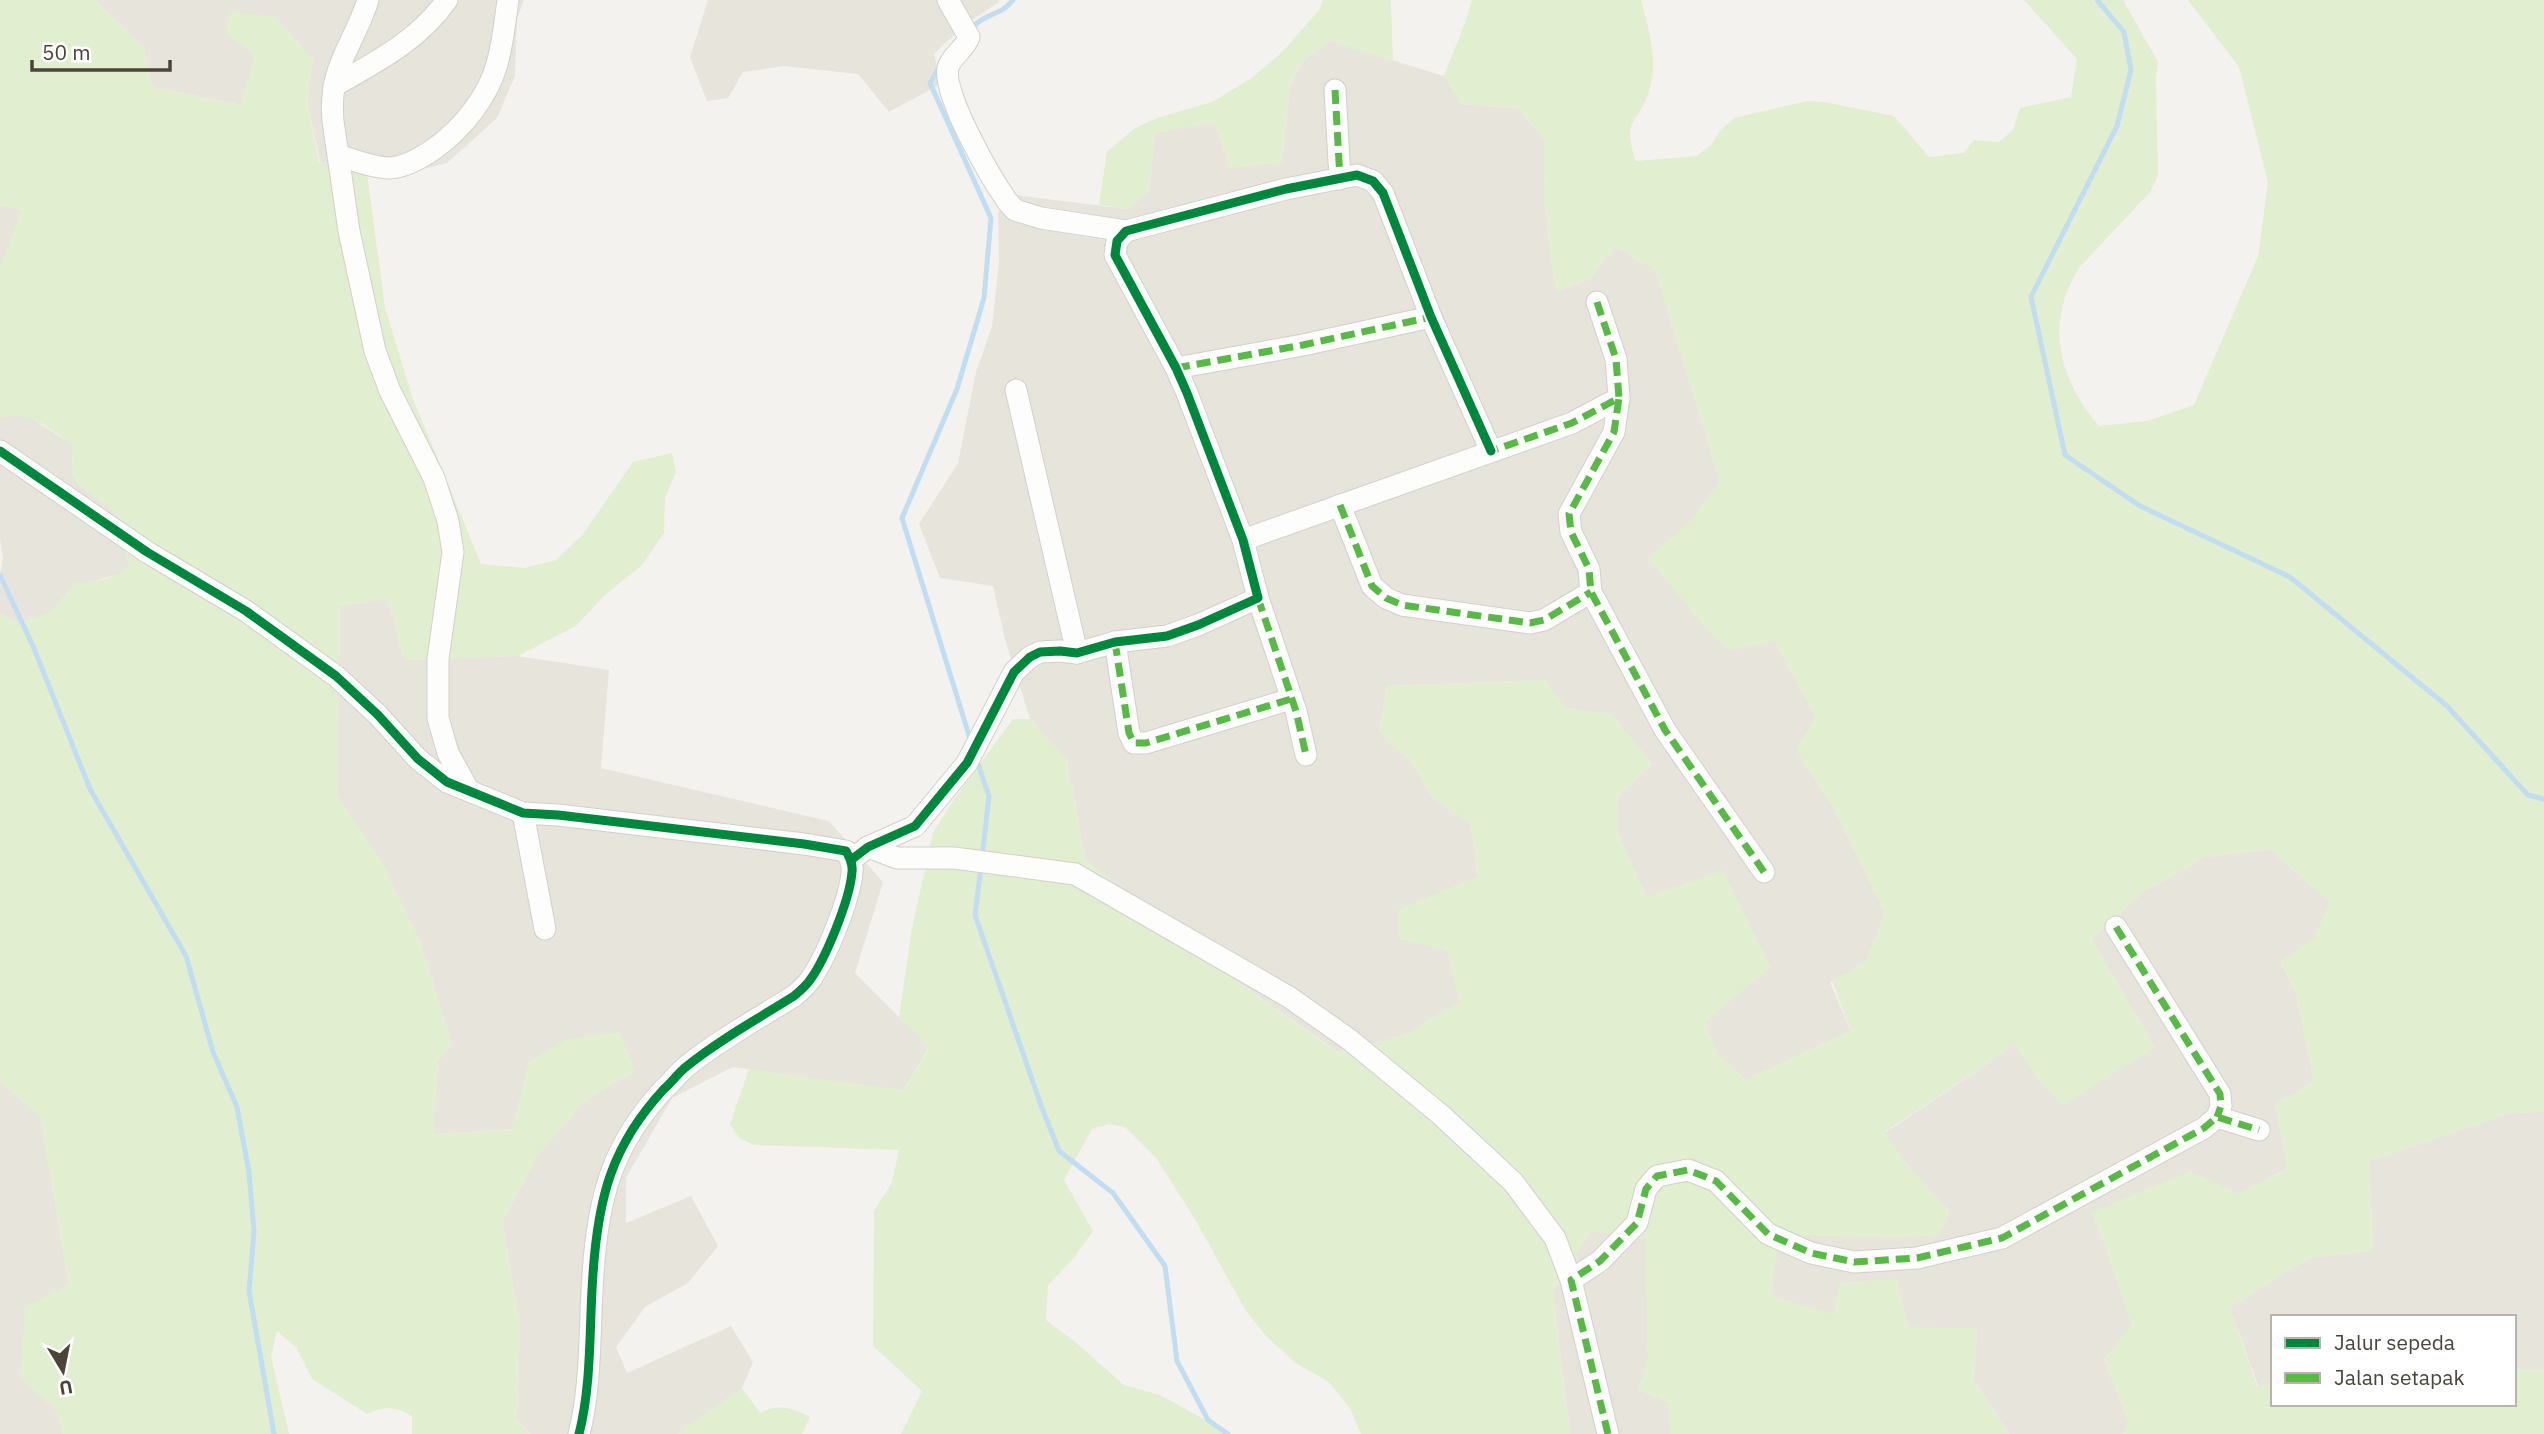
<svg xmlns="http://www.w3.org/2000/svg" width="2544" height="1434" viewBox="0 0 2544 1434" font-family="'IBM Plex Sans',sans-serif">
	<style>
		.residential { fill: #e7e4dc }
		.green { fill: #e1eecf }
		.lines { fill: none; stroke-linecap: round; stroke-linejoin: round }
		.stream { stroke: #c0ddf1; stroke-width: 5 }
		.minor-casing { stroke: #d2d0cb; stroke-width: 23 }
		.minor { stroke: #fdfdfc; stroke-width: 21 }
		.quiet { stroke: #58b947; stroke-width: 7; stroke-dasharray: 14 7; stroke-linecap: butt }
		.cycleway-casing { stroke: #fff; stroke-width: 13 }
		.cycleway { stroke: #00873e; stroke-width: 9 }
	</style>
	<rect width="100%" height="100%" fill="#f4f2ee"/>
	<!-- residential -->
	<g class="residential">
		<path d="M95,0H524L517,19L515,76L497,118L447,163L387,178L320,162L307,100L313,59L225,32L255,55L241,105L153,87L144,47Z"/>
		<path d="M708,0H998L999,2L966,24L934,54L941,84L889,112L858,74L784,66L743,72L728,98L707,101L690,57Z"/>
		<path d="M1330,41L1444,76L1462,104L1519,109L1545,141L1544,199L1556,292L1590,279L1614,247L1655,269L1720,482L1689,523L1648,559L1775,641L1816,718L1797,750L1835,811L1885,913L1865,963L1830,982L1851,1031L1746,1080L1719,1056L1618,834L1617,797L1652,764L1611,714L1565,708L1545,680L1387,686L1379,732L1411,761L1432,797L1471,823L1478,876L1399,938L1447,950L1460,1002L1403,1036L1338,1052L1202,957L1085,858L1067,760L1030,719L1005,639L993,586L940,578L919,524L958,463L976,372L992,327L999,262L998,213L1013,195L1127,209L1149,192L1155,133L1214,122L1282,163L1290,86L1301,63Z"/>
		<path d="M0,205L22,210L0,270Z"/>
		<path d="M16,414L28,416L73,445L72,474L78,484L118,515L129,565L122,573L88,583L76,582L55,609L44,615L18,623L0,613V574L3,558L0,539V418Z"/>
		<path d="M388,599L404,660L518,656L609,670L601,768L829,821L883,882L855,973L929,1047L903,1091L733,1067L672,1098L626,1178V1223L691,1196L718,1246L688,1283L645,1307L616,1347L627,1373L731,1326L753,1362L742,1388L678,1434H531L517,1420L520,1323L502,1222L538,1155L585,1100L635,1071L529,1062L512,1129L436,1134L433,1132L438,1061L452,1044L420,941L337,795L340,606Z"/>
		<path d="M2269,849L2330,902L2315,938L2281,962L2296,993L2314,1082L2275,1104L2288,1168L2239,1194L2093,1212L2132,1325L2104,1360L2129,1422L2123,1434H2009L1974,1381L1977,1329L1908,1328L1833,1315L1770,1296L1781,1231L1951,1213L1904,1161L1885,1133L2015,1045L2044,1086L2155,1047L2091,939L2142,893L2205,857Z"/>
		<path d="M0,1081L40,1117L69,1285L20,1377L57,1411L63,1434H0Z"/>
		<path d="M2544,1112V1369H2514V1317H2273V1384L2258,1386L2230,1307L2309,1258L2373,1251L2369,1161L2511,1113Z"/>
		<path d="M1590,1231L1646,1238L1648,1360L1638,1390L1669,1402L1670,1434H1570L1553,1292Z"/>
	</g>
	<!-- green -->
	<g class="green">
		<path d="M0,0H95L144,47L153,87L240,105L255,55L225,32L231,12L276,17L313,59L307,100L319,162L367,173L385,308L413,399L481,564L524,568L556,560L583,534L633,462L672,453L676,472L665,498L664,533L642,565L603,597L576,626L518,656L404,660L388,599L340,606L337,795L382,861L420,941L452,1044L438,1061L434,1132L436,1134L512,1129L529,1062L566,1039L620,1032L635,1071L585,1100L538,1155L502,1222L520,1323L517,1420L531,1434H412V1416C395,1406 384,1406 367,1414L312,1379L296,1347L277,1331L271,1357L289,1434H63L57,1411L20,1377L25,1307L69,1284L40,1117L0,1081V613L18,623C49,614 57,609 76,582C94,583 117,579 129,565L118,515L78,484L72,474L73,445C48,429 31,409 0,418V270L21,211L0,205Z"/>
		<path d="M1323,0H1391L1393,62L1330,41L1301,63L1290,85L1282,163L1230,168L1214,123L1155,133L1149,192L1127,209L1099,205L1107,152L1135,128L1160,117L1212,102L1252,78L1284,50L1319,10Z"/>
		<path d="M1472,0H1641C1649,29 1659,62 1649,91C1638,126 1621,118 1636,161L1696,156L1711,145L1720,131L1734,118L1807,101L1824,102L1894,116L1929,157L1964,153L1974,140L1999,142L2013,130L2020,108L2071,97L2077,59L2024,0H2123L2158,62L2156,78L2158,176L2150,192L2079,268C2044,324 2059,379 2099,426L2147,421L2194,405L2258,256L2268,183L2239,67L2188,0H2544V1112L2511,1113L2369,1161L2373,1251L2309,1258L2230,1307L2257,1386L2273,1384V1404H2514V1369H2544V1434H2123L2129,1422L2104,1360L2132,1325L2092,1212L2191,1171L2239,1194L2287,1169L2275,1104L2314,1082L2296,993L2281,961L2314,938L2330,902L2269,849L2205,857L2142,893L2091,939L2155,1047L2063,1106L2044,1086L2015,1045L1885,1132L1904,1161L1951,1213L1938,1235L1900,1238L1790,1235L1781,1231L1771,1296L1833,1314L1841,1282L1898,1279L1908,1327L1977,1328L1974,1381L2009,1434H1670L1669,1403L1638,1390L1648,1360L1646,1238L1591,1231L1553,1292L1570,1434H1361L1350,1408L1329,1382L1297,1364L1268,1338L1246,1311L1196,1221L1157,1159L1125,1127L1109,1124L1092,1129L1064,1180L1093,1231L1073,1259L1048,1285L1046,1320L1074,1341L1124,1385L1160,1395L1231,1434H901L922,1391L873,1346L874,1211L892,1182L899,1150L754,1145L739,1138L730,1124L749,1069L904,1090L929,1048L899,1017L912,928L933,833L955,798L1013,719H1030L1067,760L1085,858L1202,957L1337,1052L1403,1036L1460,1002L1447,951L1399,938L1398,910L1478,876L1471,824L1432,797L1411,761L1379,733L1387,686L1545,680L1565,708L1611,714L1652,764L1617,797L1618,834L1648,897L1723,870L1771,967L1705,1022L1719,1056L1746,1080L1851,1031L1832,981L1865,963L1885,913L1835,811L1796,750L1815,717L1775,641L1730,651L1707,630L1648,558L1689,523L1720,482L1655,269L1614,247L1590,279L1556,292L1544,199L1545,141L1519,109L1462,104L1444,76L1466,20Z"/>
		<path d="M742,1388L760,1413C778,1403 793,1408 810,1417L802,1434H678Z"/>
	</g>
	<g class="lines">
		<!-- stream -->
		<g class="stream">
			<path d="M2097,0L2124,32L2131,70L2117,126L2031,297L2065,455L2140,506L2290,577L2447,706L2528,795L2544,799"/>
			<path d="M971,29C984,13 1001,16 1013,0"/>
			<path d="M940,66L930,83L991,218L984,298L957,389L902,518L971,742"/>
			<path d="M0,575L33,646L90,789L186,956L213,1052L237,1107L249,1172L254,1231L249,1291L274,1434"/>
			<path d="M976,758L989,796L982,858"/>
			<path d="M981,867L975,915L1042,1108L1059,1151L1113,1193L1165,1266L1177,1361L1208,1420L1228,1434"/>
		</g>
		<defs>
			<g id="minor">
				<path d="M368,0C353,47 328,67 333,121L349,231L375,351L390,391L434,478L448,521L453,552L438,659V718L448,753L469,791"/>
				<path d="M948,0L969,37C965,49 951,56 948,68C942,94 991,178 1007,201L1015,210L1041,218L1126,231"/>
				<path d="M334,86C376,62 418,41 447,0"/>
				<path d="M1335,90L1340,179"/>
				<path d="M338,155C354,160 373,168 390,168C406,167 421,158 434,149C462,129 488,97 497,64C503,43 505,21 508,0"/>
				<path d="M1597,302L1616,359L1619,398"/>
				<path d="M1176,368L1303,345L1431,317"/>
				<path d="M1016,390L1077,653"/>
				<path d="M0,451L147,552L246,611L336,676L378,715L418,759L447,782L523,813L558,815L804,844L846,851C850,858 853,864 852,872C850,899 826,958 810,980C806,986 800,991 794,996C759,1018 719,1040 687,1066C678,1073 672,1082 664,1089C611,1146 598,1199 593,1274C589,1327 592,1383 579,1434"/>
				<path d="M1340,505L1372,586L1386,598L1402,605L1530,623L1544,620L1591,592"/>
				<path d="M1243,540L1572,423L1619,398L1614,432L1569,514L1571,532L1589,569L1591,592L1665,730L1764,872"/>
				<path d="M1258,598L1296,711L1306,755"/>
				<path d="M1115,642L1129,733L1134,743H1146L1291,699"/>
				<path d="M523,813L545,929"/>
				<path d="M868,847L897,858H954L1075,874L1289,997L1350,1040L1441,1115L1513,1182L1555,1238L1571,1280L1608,1434"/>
				<path d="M851,860L868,847L915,826L967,763L1014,672L1030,657L1040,652L1060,651L1077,653L1115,642L1167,636L1198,625L1258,598L1243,540L1187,393L1176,368L1115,255L1117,241L1126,231L1286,189L1357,175L1373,181L1383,193L1431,317L1491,451"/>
				<path d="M2116,927L2220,1094L2221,1106L2217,1117"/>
				<path d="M1571,1280L1600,1261L1637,1223L1646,1189L1657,1176L1688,1170L1716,1181L1768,1234L1811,1253L1854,1262L1917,1258L2002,1238L2204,1128L2217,1117L2259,1130"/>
			</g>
		</defs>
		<!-- minor casing -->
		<use href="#minor" class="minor-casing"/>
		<!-- minor -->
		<use href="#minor" class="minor"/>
		<!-- quiet -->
		<g class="quiet">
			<path d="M1335,90L1340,179L1344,178"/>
			<path d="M1597,302L1616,359L1619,398"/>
			<path d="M1176,368L1303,345L1431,317"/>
			<path d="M1488,445L1491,451L1572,423L1619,398L1614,432L1569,514L1571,532L1589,569L1591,592L1665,730L1764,872"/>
			<path d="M1340,505L1372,586L1386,598L1402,605L1530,623L1544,620L1591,592"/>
			<path d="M1258,598L1296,711L1306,755"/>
			<path d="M1115,642L1129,733L1134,743H1146L1291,699"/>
			<path d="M2116,927L2220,1094L2221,1106L2217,1117"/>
			<path d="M1608,1434L1571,1280L1600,1261L1637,1223L1646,1189L1657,1176L1688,1170L1716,1181L1768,1234L1811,1253L1854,1262L1917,1258L2002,1238L2204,1128L2217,1117L2259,1130"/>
		</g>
		<defs>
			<g id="cycleway">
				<path d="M0,451L147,552L246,611L336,676L378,715L418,759L447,782L523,813L558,815L804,844L846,851C850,858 853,864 852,872C850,899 826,958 810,980C806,986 800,991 794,996C759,1018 719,1040 687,1066C678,1073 672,1082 664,1089C611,1146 598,1199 593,1274C589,1327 592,1383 579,1434"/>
				<path d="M851,860L868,847L915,826L967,763L1014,672L1030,657L1040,652L1060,651L1077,653L1115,642L1167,636L1198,625L1258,598L1243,540L1187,393L1176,368L1115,255L1117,241L1126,231L1286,189L1357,175L1373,181L1383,193L1431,317L1491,451"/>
			</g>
		</defs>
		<!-- cycleway casing -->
		<use href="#cycleway" class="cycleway-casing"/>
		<!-- cycleway -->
		<use href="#cycleway" class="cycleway"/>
	</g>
	<!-- legend -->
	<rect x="2271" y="1315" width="245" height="91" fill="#ffffff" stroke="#b7b4b0" stroke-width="2"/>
	<rect x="2285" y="1338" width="35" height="10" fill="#00873e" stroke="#b7b4b0" stroke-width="2"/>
	<text x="2334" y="1350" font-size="21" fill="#4b4439">Jalur sepeda</text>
	<rect x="2285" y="1373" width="35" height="10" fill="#58b947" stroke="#b7b4b0" stroke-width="2"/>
	<text x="2334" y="1385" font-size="21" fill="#4b4439">Jalan setapak</text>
	<!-- north arrow -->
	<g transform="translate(63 1371) rotate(170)" stroke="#ffffff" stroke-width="5" paint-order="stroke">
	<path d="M0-5L12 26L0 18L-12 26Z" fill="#4b4439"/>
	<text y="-10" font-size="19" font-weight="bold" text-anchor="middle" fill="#4b4439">U</text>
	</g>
	<!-- scale -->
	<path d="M32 60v10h138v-10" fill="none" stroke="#4b4439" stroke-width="3.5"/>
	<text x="42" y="60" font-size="21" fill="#4b4439" stroke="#ffffff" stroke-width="5" paint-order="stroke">50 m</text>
</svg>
